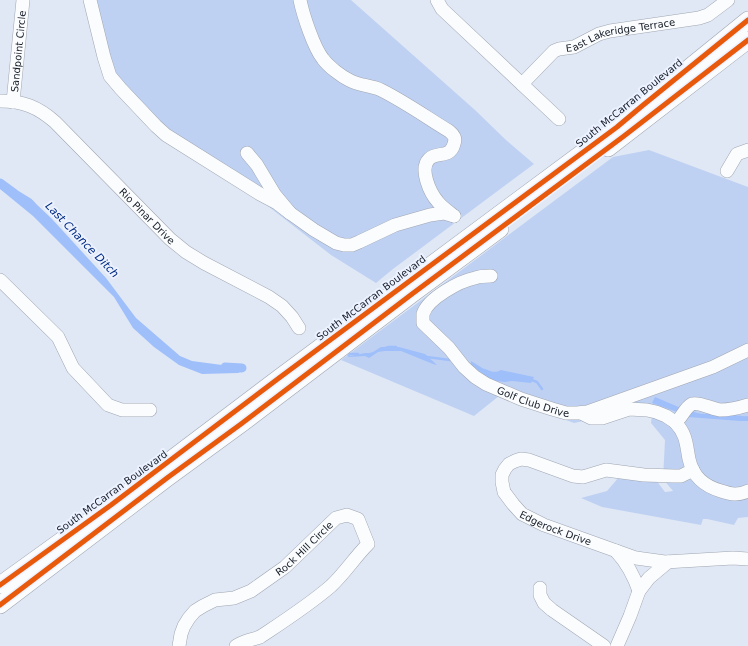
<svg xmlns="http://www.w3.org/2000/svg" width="748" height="646" viewBox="0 0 748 646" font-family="'DejaVu Sans',sans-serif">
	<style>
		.green { fill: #bfd1f2 }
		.water { fill: #9fbffb }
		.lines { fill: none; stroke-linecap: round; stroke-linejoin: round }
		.stream { stroke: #9fbffb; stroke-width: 2.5 }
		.canal { stroke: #9fbffb; stroke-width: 9 }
		.minor-casing { stroke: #a0a6b1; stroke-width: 14 }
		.major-casing { stroke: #a0a6b1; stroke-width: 18 }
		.minor { stroke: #fafcfe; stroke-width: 13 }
		.major { stroke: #fafcfe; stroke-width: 17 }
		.cycleway-casing { stroke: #ecf2ff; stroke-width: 8 }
		.cycleway { stroke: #e8590c; stroke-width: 5 }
		.labels { text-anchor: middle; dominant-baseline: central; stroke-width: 4; stroke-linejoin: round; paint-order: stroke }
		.street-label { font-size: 10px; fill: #151b26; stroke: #ecf2ff }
		.water-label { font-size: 11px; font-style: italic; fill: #012a82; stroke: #ecf2ff }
	</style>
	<rect width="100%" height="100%" fill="#e0e8f5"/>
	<!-- green -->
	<g class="green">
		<path d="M89,0H351L475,110L506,140L534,164L393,269L376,283L331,255L251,193L165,138L106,78Z"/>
		<path d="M649,150L748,187V517L738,518L734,525L707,519H703L701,525L602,507L581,498L607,491L619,477L656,480L665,492L673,491L663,479L665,440L651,423L653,406L574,423L499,396L474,416L341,360L613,157Z"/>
	</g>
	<!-- water -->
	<g class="water">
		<path d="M0,183L22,198L31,199L52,219L106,278L136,318L180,356L192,361L237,367L240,369H242V372H240L238,373L202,374L179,365L154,347L133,328L114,297L33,216L0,189Z"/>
		<path d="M381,347H399L425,354L437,365L433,364L401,351H385L378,352L369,358L365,356L349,357L347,355L349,354L350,356L365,353H369L373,352Z"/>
		<path d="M471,361L492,374L501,370L534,377L531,383L512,381L505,382L496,381L490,379L471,365Z"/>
		<path d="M655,397L681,408L680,413L652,403Z"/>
		<path d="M690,410C703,417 711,412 725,414C733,414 740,417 748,416V421H740L688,417Z"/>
	</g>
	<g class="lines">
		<!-- stream -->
		<g class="stream">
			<path d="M385,348L389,347H396"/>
			<path d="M350,354H358"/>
			<path d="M427,357L450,360"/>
			<path d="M484,370L492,373H497"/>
			<path d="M529,379L537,382L542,389"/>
		</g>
		<!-- canal -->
		<g class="canal">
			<path d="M0,183L15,194L28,202L31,205"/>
			<path d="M225,367L242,368"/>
		</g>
		<defs>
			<g id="minor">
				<path d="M90,0L104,57L110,76L121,89L156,126L166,135L260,194L277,203L290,213"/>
				<path d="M300,0C303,15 314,48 323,59C329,67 341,76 349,80C359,86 371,85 381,90C405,102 426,117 449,131C454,135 456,138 454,144C450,159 437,151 429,159C419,169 430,193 438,202C442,207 449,212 454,216"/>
				<path d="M437,0L442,9L559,119"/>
				<path id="s1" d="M522,84L554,51L559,49L574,47L599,34L610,31L699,18L708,15L728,0"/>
				<path id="s2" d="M0,101C23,101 38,107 55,122L170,239L186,252L204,263L269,297L282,306L292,317L299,328"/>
				<path id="s3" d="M13,102L23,0"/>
				<path d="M247,153L257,165L275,195L290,213L314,230L336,243L344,245H352L359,242L395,225L430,215L444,213L454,216"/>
				<path d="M727,171L737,154L748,150"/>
				<path id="s4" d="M491,276C486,276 480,276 475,278C460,281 428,298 423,314C423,316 423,320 423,323L449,348L464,367L475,377L486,384L521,399L552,409L566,413H577L587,412L713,367L748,350"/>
				<path d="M0,280L58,337L73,368L108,405L122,410H150"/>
				<path d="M581,413L591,418H602L629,409L647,410L656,412L666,416L675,422C682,419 684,408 692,404C698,402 713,409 720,410C730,410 739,408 748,405"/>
				<path d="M675,422C687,435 686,444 689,459C693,477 704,486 721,491C730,494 738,496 748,491"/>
				<path id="s5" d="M693,470L681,476H674L644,475L606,470L583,477L573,476L529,460L521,459L515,461L509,464L505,469L502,475V482L504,492L513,504L522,514L544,525L636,558L665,562L733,558L748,559"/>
				<path d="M616,551C627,563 634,576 639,591"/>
				<path d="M540,588V595L544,603L552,610L604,646"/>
				<path id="s6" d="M179,646L181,634L184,626L189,618L195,611L203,606L215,600L234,598L251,591L285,567L336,518L347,515L358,519L368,544C355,557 345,573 331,586C309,605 284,621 260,637C251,640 243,641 236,646"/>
				<path d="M617,646L630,616L639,591L649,578L668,562"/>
			</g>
			<g id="major">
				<path d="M608,148L748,40"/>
				<path d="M0,585L111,505L279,378L617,127L642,106L748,20"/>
				<path d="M0,605L167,478L241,424L412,294L500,229"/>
			</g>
		</defs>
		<!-- minor casing -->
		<use href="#minor" class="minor-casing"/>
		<!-- major casing -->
		<use href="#major" class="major-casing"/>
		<!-- minor -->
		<use href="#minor" class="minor"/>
		<!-- major -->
		<use href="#major" class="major"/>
		<defs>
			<g id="cycleway">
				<path d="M0,585L111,505L279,378L617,127L642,106L748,20"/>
				<path d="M0,605L167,478L241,424L412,294L624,136L748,40"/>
			</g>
		</defs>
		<!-- cycleway casing -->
		<use href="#cycleway" class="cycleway-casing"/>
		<!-- cycleway -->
		<use href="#cycleway" class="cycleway"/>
	</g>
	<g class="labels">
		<!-- street labels -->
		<g class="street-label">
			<text stroke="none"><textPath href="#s1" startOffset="115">East Lakeridge Terrace</textPath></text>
			<text stroke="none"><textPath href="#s3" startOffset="51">Sandpoint Circle</textPath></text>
			<text transform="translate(629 103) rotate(-39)">South McCarran Boulevard</text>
			<text stroke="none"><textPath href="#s2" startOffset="192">Rio Pinar Drive</textPath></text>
			<text transform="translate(371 298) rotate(-37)">South McCarran Boulevard</text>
			<text stroke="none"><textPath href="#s4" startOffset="229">Golf Club Drive</textPath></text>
			<text transform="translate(112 492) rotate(-36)">South McCarran Boulevard</text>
			<text stroke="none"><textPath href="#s5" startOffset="286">Edgerock Drive</textPath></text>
			<text stroke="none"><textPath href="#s6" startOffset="168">Rock Hill Circle</textPath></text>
		</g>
		<!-- water labels -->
		<g class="water-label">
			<text transform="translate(82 240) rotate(46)">Last Chance Ditch</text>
		</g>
	</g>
</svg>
